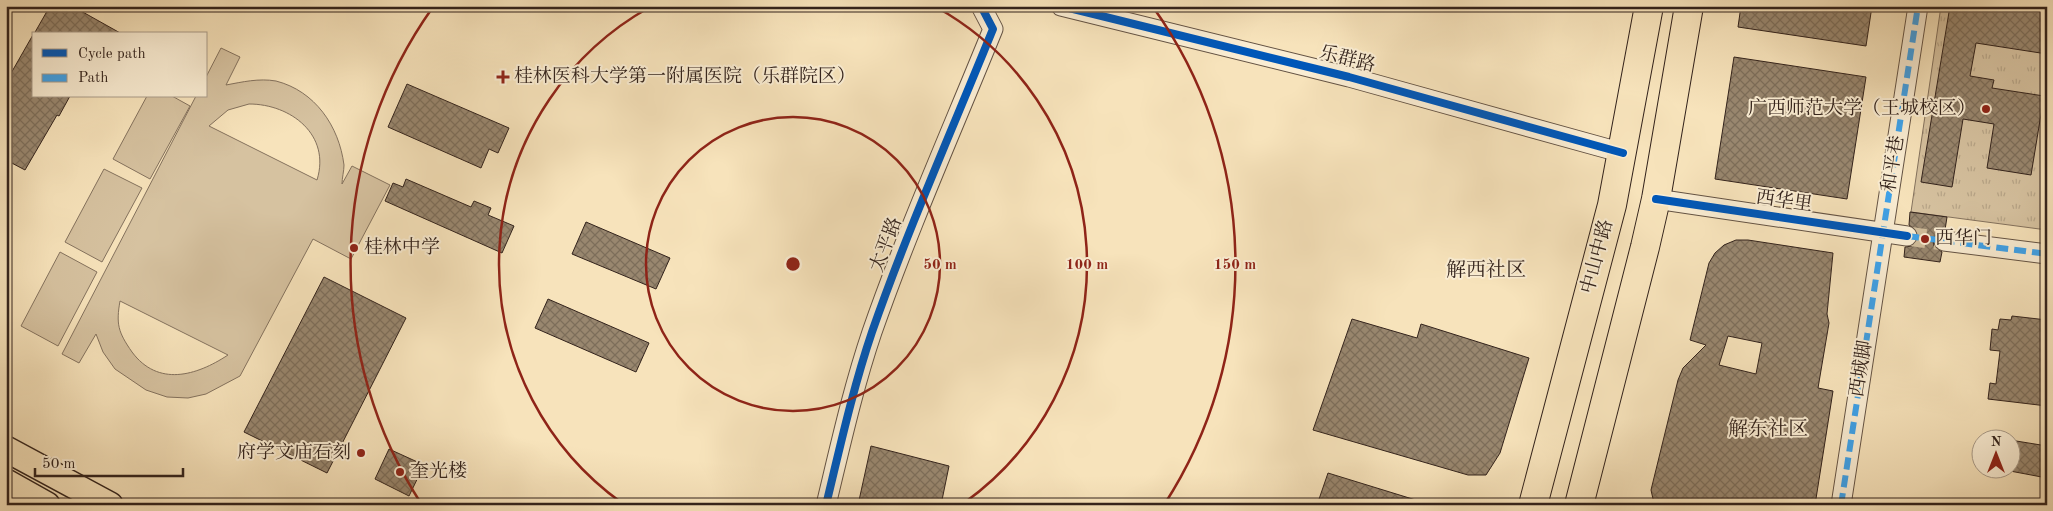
<svg xmlns="http://www.w3.org/2000/svg" width="2053" height="511" viewBox="0 0 2053 511" font-family="'Old Standard TT','Noto Serif SC',serif">
	<style>
		.park { fill: url(#park-tufts); stroke: #84725e }
		.garden { fill: #d6c2a0; stroke: #84725e; fill-rule: evenodd }
		.building { fill: url(#building-cross-hatch); stroke: #33231c; fill-rule: evenodd }
		.lines { fill: none; stroke-linecap: round; stroke-linejoin: round }
		.minor-tunnel { stroke: #d0bd9b; stroke-width: 19; stroke-dasharray: 19 9; stroke-linecap: butt }
		.minor-casing { stroke: #645344; stroke-width: 21 }
		.major-casing { stroke: #33231c; stroke-width: 28 }
		.highway-casing { stroke: #33231c; stroke-width: 30 }
		.minor { stroke: #faedd3; stroke-width: 19 }
		.major { stroke: #f7e3bb; stroke-width: 25 }
		.highway { stroke: #f7e3bb; stroke-width: 28 }
		.quiet { stroke: #3ea2ea; stroke-width: 6; stroke-dasharray: 12 6; stroke-linecap: butt }
		.cycleway-casing { stroke: #faedd3; stroke-width: 11 }
		.cycleway { stroke: #0057b8; stroke-width: 8 }
		.ring { fill: none; stroke: #8f2418; stroke-width: 2.5 }
		.poi-dot { fill: #8f2418; stroke: #faedd3; stroke-width: 2 }
		.labels { text-anchor: middle; dominant-baseline: central; stroke-width: 4; stroke-linejoin: round; paint-order: stroke }
		.street-label { font-size: 19px; fill: #33231c; stroke: #faedd3 }
		.poi-label { font-size: 19px; fill: #33231c; stroke: #faedd3; text-anchor: start }
		.neighbourhood-label { font-size: 20px; fill: #33231c; stroke: #faedd3 }
		.centre { fill: #8f2418; stroke: #faedd3; stroke-width: 2.5 }
		.ring-label { font-size: 15px; text-anchor: middle; font-weight: bold; fill: #8f2418; stroke: #faedd3; stroke-width: 4; stroke-linejoin: round; paint-order: stroke }
	</style>
	<defs>
		<pattern id="park-tufts" width="24" height="20" patternUnits="userSpaceOnUse" patternTransform="scale(1.25)"><rect width="24" height="20" fill="#d6c2a0"/><path d="M3 7l-1-3M5 7V3M7 7l1-3M15 17l-1-3M17 17v-4M19 17l1-3" fill="none" stroke="#b8a689"/></pattern>
		<pattern id="building-cross-hatch" width="8" height="8" patternUnits="userSpaceOnUse" patternTransform="scale(1.25)"><rect width="8" height="8" fill="#99876f"/><path d="M0 0l8 8M0 8l8-8" fill="none" stroke="#7d6e5a"/></pattern>
	</defs>
	<rect width="100%" height="100%" fill="#f7e3bb"/>
	<filter id="stains"><feTurbulence type="fractalNoise" baseFrequency=".004" numOctaves="4"/><feColorMatrix values="0 0 0 0 .2 0 0 0 0 .09 0 0 0 0 .02 0 0 0 .5 -.17"/></filter>
	<radialGradient id="worn" r=".72"><stop offset=".6" stop-color="#630" stop-opacity="0"/><stop offset="1" stop-color="#630" stop-opacity=".3"/></radialGradient>
	<!-- park -->
	<path class="park" d="M1941,6H2047V230L1911,212Z"/>
	<!-- garden -->
	<g class="garden">
		<path d="M221,48L240,57L226,85C242,82 259,78 276,81C315,91 339,126 344,165C344,171 342,178 342,184L352,166L390,185L351,259L313,239L240,376L206,394L188,398L167,397L146,390L115,369L103,352L96,334L79,363L62,354L196,96H206V77ZM249,104C291,104 331,135 317,180L209,126L228,110ZM120,301L228,355C196,376 158,387 132,352C118,332 116,324 120,301Z"/>
		<path d="M147,96H172L190,106L150,179L113,159Z"/>
		<path d="M104,169L142,188L102,262L65,242Z"/>
		<path d="M60,252L97,272L58,346L21,326Z"/>
	</g>
	<!-- building -->
	<g class="building">
		<path d="M50,6H72L122,34H34Z"/>
		<path d="M1741,6H1872L1866,46L1738,27Z"/>
		<path d="M1950,6H2004L2047,13V54L1976,43L1970,76L1994,80L1992,88L2044,96L2031,175L1987,168L1994,124L1963,119L1952,187L1921,182Z"/>
		<path d="M34,33V96H70L59,116L57,115L25,170L6,160V82Z"/>
		<path d="M1734,57L1866,77L1847,199L1715,179Z"/>
		<path d="M407,84L509,128L498,153L489,149L481,168L388,127Z"/>
		<path d="M406,179L471,207L474,201L491,208L488,215L514,226L502,253L385,201L393,183L403,187Z"/>
		<path d="M1910,212L1947,217L1945,230L1939,231L1933,239L1934,246L1942,252L1940,262L1904,257L1905,247L1912,246L1918,238L1917,231L1909,225Z"/>
		<path d="M586,222L670,258L656,289L572,254Z"/>
		<path d="M1736,240H1748L1833,253L1827,314L1829,323L1818,388L1833,391L1815,505H1663L1653,499L1651,490L1678,380L1683,368L1706,345L1690,340L1709,263L1715,253L1724,245ZM1728,336L1762,343L1756,374L1719,365Z"/>
		<path d="M324,277L406,318L327,473L244,432Z"/>
		<path d="M548,299L649,343L636,372L535,328Z"/>
		<path d="M2012,316L2047,320V406L1988,399L1990,383L1996,384L2000,351L1990,350L1992,329L1998,330L2000,319L2011,320Z"/>
		<path d="M1352,319L1417,338L1421,324L1529,358L1500,453L1486,475H1468L1313,430Z"/>
		<path d="M2010,440L2047,446V478L2010,471Z"/>
		<path d="M871,446L949,466L941,505H858Z"/>
		<path d="M389,449L424,465L409,496L375,479Z"/>
		<path d="M1328,473L1419,501V505H1317Z"/>
	</g>
	<g class="lines">
		<!-- minor-tunnel -->
		<path class="minor-tunnel" d="M1907,236L1944,241"/>
		<defs>
			<g id="minor">
				<path d="M1061,6L1349,77L1623,153"/>
				<path d="M1656,199L1907,236"/>
				<path d="M1944,241L2047,254"/>
				<path d="M826,505C840,447 853,388 872,332C908,229 952,130 993,29L981,6"/>
				<path d="M1841,505L1918,6"/>
			</g>
			<g id="major">
				<path d="M6,449L110,505"/>
				<path d="M6,482L47,505"/>
			</g>
			<g id="highway">
				<path d="M1533,505L1612,205L1649,6"/>
				<path d="M1579,505L1645,247L1656,199L1689,6"/>
			</g>
		</defs>
		<!-- minor casing -->
		<use href="#minor" class="minor-casing"/>
		<!-- major casing -->
		<use href="#major" class="major-casing"/>
		<!-- highway casing -->
		<use href="#highway" class="highway-casing"/>
		<!-- minor -->
		<use href="#minor" class="minor"/>
		<!-- major -->
		<use href="#major" class="major"/>
		<!-- highway -->
		<use href="#highway" class="highway"/>
		<!-- quiet -->
		<g class="quiet">
			<path d="M1907,236L2047,254"/>
			<path d="M1841,505L1918,6"/>
		</g>
		<defs>
			<g id="cycleway">
				<path d="M1061,6L1349,77L1623,153"/>
				<path d="M1656,199L1907,236"/>
				<path d="M826,505C840,447 853,388 872,332C908,229 952,130 993,29L981,6"/>
			</g>
		</defs>
		<!-- cycleway casing -->
		<use href="#cycleway" class="cycleway-casing"/>
		<!-- cycleway -->
		<use href="#cycleway" class="cycleway"/>
	</g>
	<!-- distance rings -->
	<g class="ring">
		<circle cx="793" cy="264" r="147"/>
		<path d="M622 503A294 294 0 0 1 650 7M936 7A294 294 0 0 1 964 503"/>
		<path d="M422 505A442 442 0 0 1 433 7M1153 7A442 442 0 0 1 1164 505"/>
	</g>
	<!-- markers -->
	<g class="poi-dot">
		<path d="M500.5 69.5h5v5h5v5h-5v5h-5v-5h-5v-5h5z"/>
		<circle cx="1986" cy="109" r="5"/>
		<circle cx="1925" cy="239" r="5"/>
		<circle cx="354" cy="248" r="5"/>
		<circle cx="361" cy="453" r="5"/>
		<circle cx="400" cy="472" r="5"/>
	</g>
	<g class="labels">
		<!-- street labels -->
		<g class="street-label">
			<text transform="translate(1347 60) rotate(14)">乐群路</text>
			<text transform="translate(1894 164) rotate(-81)">和平巷</text>
			<text transform="translate(1784 202) rotate(8)">西华里</text>
			<text transform="translate(887 245) rotate(-69)">太平路</text>
			<text transform="translate(1598 257) rotate(-75)">中山中路</text>
			<text transform="translate(1862 369) rotate(-81)">西城脚</text>
		</g>
		<!-- poi labels -->
		<g class="poi-label">
			<text x="514" y="77">桂林医科大学第一附属医院（乐群院区）</text>
			<text x="1976" y="109" text-anchor="end">广西师范大学（王城校区）</text>
			<text x="1935" y="239">西华门</text>
			<text x="364" y="248">桂林中学</text>
			<text x="351" y="453" text-anchor="end">府学文庙石刻</text>
			<text x="410" y="472">奎光楼</text>
		</g>
		<!-- neighbourhood labels -->
		<g class="neighbourhood-label">
			<text x="1486" y="271">解西社区</text>
			<text x="1768" y="430">解东社区</text>
		</g>
	</g>
	<circle cx="793" cy="264" r="8" class="centre"/>
	<g class="ring-label">
		<text x="940" y="269">50 m</text>
		<text x="1087" y="269">100 m</text>
		<text x="1235" y="269">150 m</text>
	</g>
	<!-- margin -->
	<rect width="2053" height="511" fill="none" stroke="#f7e3bb" stroke-width="25"/>
	<rect x="8" y="8" width="2038" height="496" fill="none" stroke="#33231c" stroke-width="2.5"/>
	<rect x="12" y="12" width="2028" height="486" fill="none" stroke="#33231c"/>
	<!-- legend -->
	<rect x="32" y="32" width="175" height="65" fill="#faedd3" stroke="#aa9c8a"/>
	<rect x="42" y="49" width="25" height="8" fill="#0057b8" stroke="#aa9c8a"/>
	<text x="78" y="58" font-size="15" fill="#33231c">Cycle path</text>
	<rect x="42" y="74" width="25" height="8" fill="#3ea2ea" stroke="#aa9c8a"/>
	<text x="78" y="82" font-size="15" fill="#33231c">Path</text>
	<!-- north arrow -->
	<g transform="translate(1996 454)"><circle r="24" fill="#faedd3" stroke="#aa9c8a"/>
	<path d="M0-4L9 19L0 12L-9 19Z" fill="#8f2418"/>
	<text y="-8" font-size="14" font-weight="bold" text-anchor="middle" fill="#33231c">N</text>
	</g>
	<!-- scale -->
	<path d="M35 468v8h148v-8" fill="none" stroke="#33231c" stroke-width="2.5"/>
	<text x="42" y="468" font-size="15" fill="#33231c" stroke="#faedd3" stroke-width="4" paint-order="stroke">50 m</text>
	<rect width="100%" height="100%" filter="url(#stains)"/>
	<rect width="100%" height="100%" fill="url(#worn)"/>
</svg>
